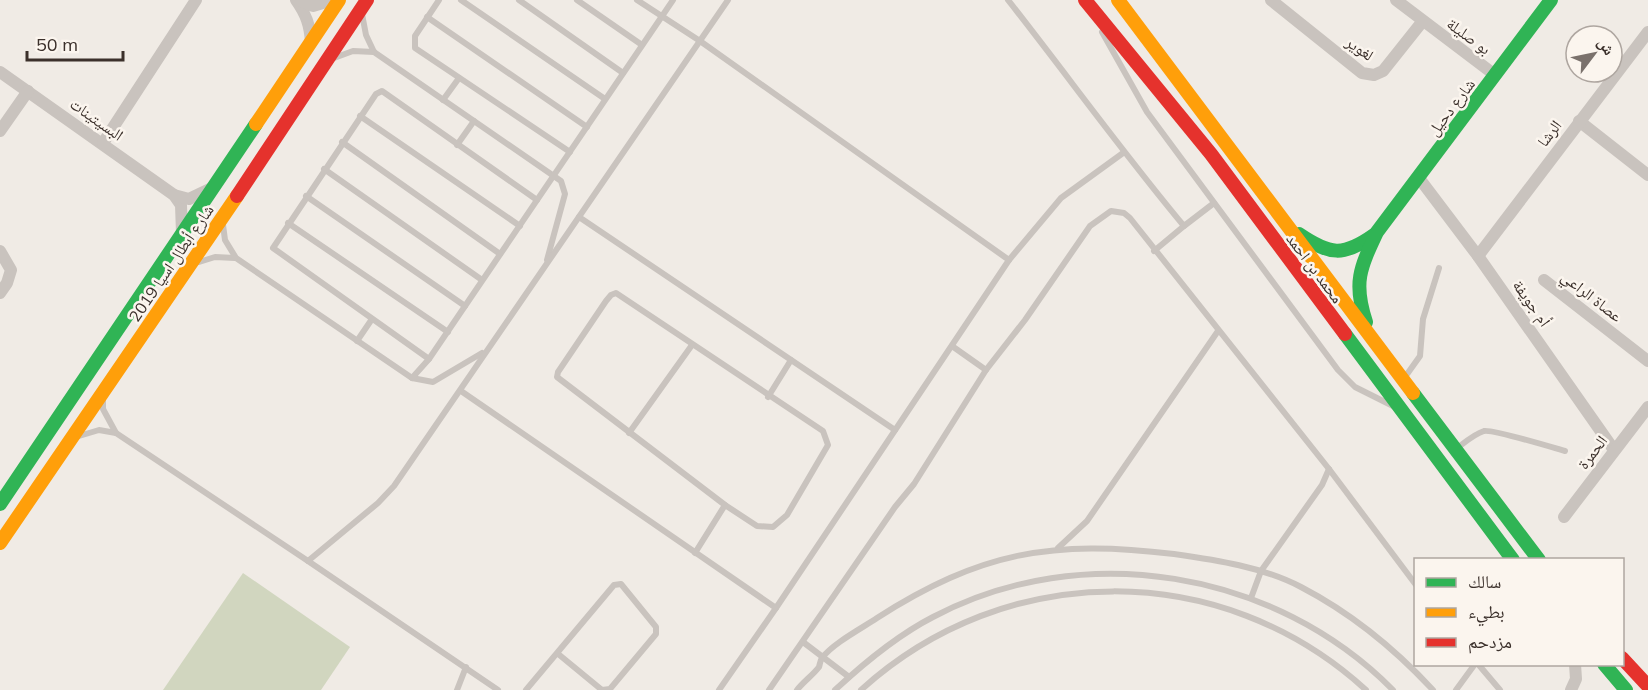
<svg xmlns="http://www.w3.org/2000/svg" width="1648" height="690" viewBox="0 0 1648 690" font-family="Mulish,'Noto Naskh Arabic',sans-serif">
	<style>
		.green { fill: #d1d6bf }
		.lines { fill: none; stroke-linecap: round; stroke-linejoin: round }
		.lane { stroke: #c9c3be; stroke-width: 6 }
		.street { stroke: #c9c3be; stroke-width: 12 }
		.fast { stroke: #30b455; stroke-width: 14 }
		.slow { stroke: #ff9f0a; stroke-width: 14 }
		.jam { stroke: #e5322d; stroke-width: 14 }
		.labels { text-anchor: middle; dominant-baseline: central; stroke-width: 5; stroke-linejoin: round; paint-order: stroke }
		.street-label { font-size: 16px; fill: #3b302b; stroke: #fbf5ee }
	</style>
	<rect width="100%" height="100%" fill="#f0ebe5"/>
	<!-- green -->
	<path class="green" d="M243,573L350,647L321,690H163Z"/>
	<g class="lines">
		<!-- lane -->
		<g class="lane">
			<path d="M439,0L415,36V48L570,152"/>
			<path d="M461,0L605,99"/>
			<path d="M519,0L623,73"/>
			<path d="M577,0L642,45"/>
			<path d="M1008,0C1067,75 1123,153 1184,226L1214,203"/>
			<path d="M362,14L366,35L374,52L561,181L565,194L547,260"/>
			<path d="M427,17L587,127"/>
			<path d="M1102,32L1147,112L1338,370L1355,387L1393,406"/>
			<path d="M334,58L353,51L374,52"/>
			<path d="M443,100L459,78"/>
			<path d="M360,116L520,226"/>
			<path d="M342,142L500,254"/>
			<path d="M457,145L474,121"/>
			<path d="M324,169L482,280"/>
			<path d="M306,196L465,306"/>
			<path d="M579,217L895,430"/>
			<path d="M288,223L448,332"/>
			<path d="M223,225L225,240L236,258L412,378L433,382L482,353"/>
			<path d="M1154,251L1184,226"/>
			<path d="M1009,260L1061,198L1123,153"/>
			<path d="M199,262L215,257L235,258"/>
			<path d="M616,293L823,431L828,445L787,515L773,527L757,526L725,505L557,377L558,372L606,301L611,295Z"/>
			<path d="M357,341L372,319"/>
			<path d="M952,346L986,370"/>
			<path d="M429,359L273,248L376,94L382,91L537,200"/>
			<path d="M1405,377L1420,356L1423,319L1439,268"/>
			<path d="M412,378L429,359L673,0"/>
			<path d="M461,391L776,608L1009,260L700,41L637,0"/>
			<path d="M768,397L791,360"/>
			<path d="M103,400V409L116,433L308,561L378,503L394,486L728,0"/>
			<path d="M629,433L692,345"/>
			<path d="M79,436L99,430L116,433"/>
			<path d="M1456,449C1464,443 1474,434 1484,431C1492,429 1551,447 1565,451"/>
			<path d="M1058,548L1087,521L1218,331"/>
			<path d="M695,553L725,505"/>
			<path d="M308,561L498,690"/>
			<path d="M1251,598L1261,571L1322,485L1329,469"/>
			<path d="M803,642L849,677"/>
			<path d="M1478,664L1500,690"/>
			<path d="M457,690L466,667"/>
			<path d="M526,690L614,585L621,584L656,627V634L610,689L602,690L557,653"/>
			<path d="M719,690L776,608"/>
			<path d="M769,690L895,507L914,484L986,370L1025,320L1090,226L1111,211L1124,213L1130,218L1329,469L1416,585"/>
			<path d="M797,690C803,682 813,675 819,667C820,664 820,661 822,658C832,644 862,628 877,618C980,552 1053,539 1174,554C1216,560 1263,567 1301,587C1351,613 1395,649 1433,690"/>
			<path d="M835,690C864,663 898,635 933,617C1082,538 1275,570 1393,690"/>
			<path d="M861,690C1005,559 1222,558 1366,690"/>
			<path d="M1456,690L1475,664"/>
		</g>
		<!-- street -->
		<g class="street">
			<path d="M296,0C306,14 310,25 311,43"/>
			<path d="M298,0L313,6L333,0"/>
			<path d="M1271,0L1362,73L1374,75L1383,71L1422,22"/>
			<path d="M1396,0L1495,75"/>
			<path d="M0,72L174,195L181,205L182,233"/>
			<path d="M1579,121L1648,175"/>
			<path d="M0,131L28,91"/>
			<path d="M103,143L196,0"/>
			<path d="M1419,178L1478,256L1614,450"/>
			<path d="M174,195L189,199L212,188"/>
			<path d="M0,251L11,270L7,283L0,293"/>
			<path d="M1478,256L1648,32"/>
			<path d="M1544,280L1648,361"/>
			<path d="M1564,517L1648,407"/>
			<path d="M1571,690L1576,679L1575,664"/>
		</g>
		<!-- fast -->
		<g class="fast">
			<path d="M1299,234C1330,255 1343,257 1374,235"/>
			<path d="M1366,322C1353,283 1360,268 1377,232L1551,0"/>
			<path d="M1345,334L1513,560"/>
			<path d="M1413,393L1539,560"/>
			<path d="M0,504L256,124"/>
			<path d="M1604,664L1626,690"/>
		</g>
		<!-- slow -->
		<g class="slow">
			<path d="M1118,0L1413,393"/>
			<path d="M256,124L339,0"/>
			<path d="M0,543L237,196"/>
		</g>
		<!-- jam -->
		<g class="jam">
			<path d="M1085,0L1211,154L1345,334"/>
			<path d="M237,196L367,0"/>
			<path d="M1622,658L1648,686"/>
		</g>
	</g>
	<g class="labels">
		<!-- street labels -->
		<g class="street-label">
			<text transform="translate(1469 36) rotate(36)">بو صليلة</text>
			<text transform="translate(1360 48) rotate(35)">لغوير</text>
			<text transform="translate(1451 107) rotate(-53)">شارع دحيل</text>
			<text transform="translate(97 119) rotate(35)">البسيتينات</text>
			<text transform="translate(1549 133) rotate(-53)">الرشا</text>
			<text transform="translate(171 263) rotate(-56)">شارع أبطال اسيا 2019</text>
			<text transform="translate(1315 268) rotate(53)">محمد بن احمد</text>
			<text transform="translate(1592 296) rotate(38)">عصاة الراعي</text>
			<text transform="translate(1532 303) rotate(55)">أم جويفة</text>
			<text transform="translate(1592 452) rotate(-53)">الحمرة</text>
		</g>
	</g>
	<!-- legend -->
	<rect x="1414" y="558" width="210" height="108" fill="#fbf5ee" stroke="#aea6a0" stroke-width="1.5"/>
	<rect x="1426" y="578" width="30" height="9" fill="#30b455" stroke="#aea6a0" stroke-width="1.5"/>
	<text x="1468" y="588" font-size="18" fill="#3b302b">سالك</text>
	<rect x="1426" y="608" width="30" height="9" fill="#ff9f0a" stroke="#aea6a0" stroke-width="1.5"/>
	<text x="1468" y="618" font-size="18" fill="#3b302b">بطيء</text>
	<rect x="1426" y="638" width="30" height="9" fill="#e5322d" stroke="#aea6a0" stroke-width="1.5"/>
	<text x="1468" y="648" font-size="18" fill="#3b302b">مزدحم</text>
	<!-- north arrow -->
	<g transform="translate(1594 54) rotate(58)"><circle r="28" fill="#fbf5ee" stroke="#aea6a0" stroke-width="1.5"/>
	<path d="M0-4.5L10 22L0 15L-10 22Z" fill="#7a716c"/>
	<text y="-9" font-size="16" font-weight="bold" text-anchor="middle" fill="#3b302b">ش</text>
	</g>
	<!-- scale -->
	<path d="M27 51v9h96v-9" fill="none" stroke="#3b302b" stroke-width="3"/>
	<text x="36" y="51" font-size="18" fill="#3b302b" stroke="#fbf5ee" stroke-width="4.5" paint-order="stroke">50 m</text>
</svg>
